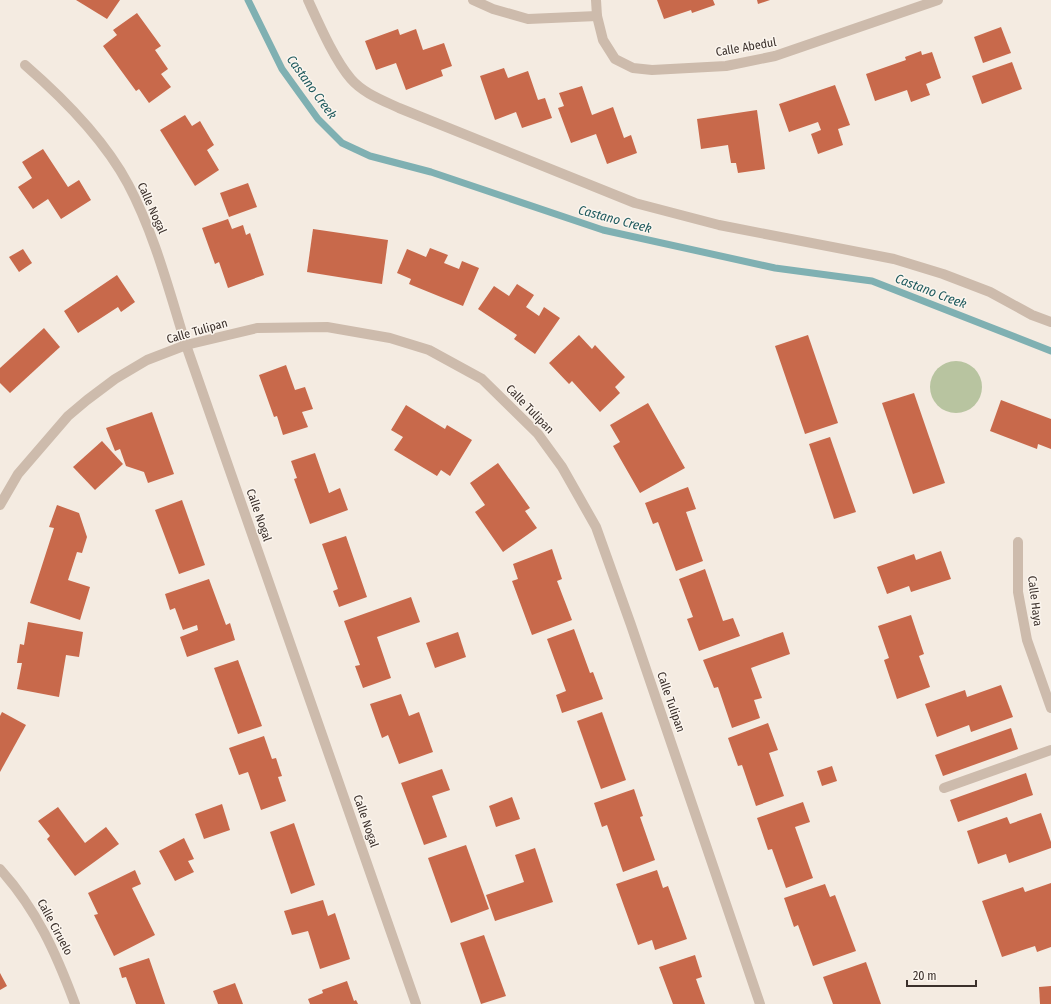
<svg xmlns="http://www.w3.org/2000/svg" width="1051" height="1004" viewBox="0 0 1051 1004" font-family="'Fira Sans Condensed',sans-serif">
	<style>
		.green { fill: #b8c4a0 }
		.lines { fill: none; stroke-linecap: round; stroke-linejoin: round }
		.stream { stroke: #7fb0b2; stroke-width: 7 }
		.building { fill: #c8694b }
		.service { stroke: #cdbbac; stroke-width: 10 }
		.minor { stroke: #cdbbac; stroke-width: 10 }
		.labels { text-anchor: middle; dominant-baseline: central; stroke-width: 3; stroke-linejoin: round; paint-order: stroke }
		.street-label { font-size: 12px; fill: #3b302b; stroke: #fbf5ee }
		.water-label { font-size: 13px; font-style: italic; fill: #1f5a5e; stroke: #fbf5ee }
	</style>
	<rect width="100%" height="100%" fill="#f4ebe1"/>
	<!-- green -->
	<circle class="green" cx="956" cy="387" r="26"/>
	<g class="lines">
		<!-- stream -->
		<path class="stream" d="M248,0L282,69L318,119L342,143L370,156L431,172L603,230L775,268L872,281L1051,351"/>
	</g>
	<!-- building -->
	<g class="building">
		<path d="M76,0H120L107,19Z"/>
		<path d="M657,0H713L715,5L692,13L691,10L664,19Z"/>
		<path d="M757,0H770L758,4Z"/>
		<path d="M137,13L161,46L155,50L168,69L161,74L171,87L149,103L139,89L136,91L103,46L117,35L113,30Z"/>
		<path d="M1001,27L1011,53L983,63L974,37Z"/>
		<path d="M398,29L400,35L416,29L423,50L444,43L452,66L441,70L443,76L406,90L396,63L376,70L365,41Z"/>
		<path d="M921,51L922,55L932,52L941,78L926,84L930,95L911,102L907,90L875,101L866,74L906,60L905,57Z"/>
		<path d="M1012,62L1022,89L982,104L972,76Z"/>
		<path d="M504,68L508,78L528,71L538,100L545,98L552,118L522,128L516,112L495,120L480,76Z"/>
		<path d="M835,85L850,125L838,129L843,145L818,154L811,134L821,130L818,122L789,132L779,104Z"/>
		<path d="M582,86L592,115L613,107L624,138L631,135L637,153L607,164L596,134L571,143L558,108L564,106L559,93Z"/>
		<path d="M757,110L765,169L738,173L736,163H731L728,145L701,149L697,119Z"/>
		<path d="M185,115L192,126L200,121L214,145L207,150L219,170L195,186L160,130Z"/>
		<path d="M43,149L68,187L79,180L91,200L61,219L48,199L33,209L18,187L32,178L22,162Z"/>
		<path d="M248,183L257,207L229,217L220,193Z"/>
		<path d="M228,219L232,229L243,225L246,235L250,233L264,275L228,288L219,262L215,264L202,228Z"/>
		<path d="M313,229L388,240L382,284L307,272Z"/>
		<path d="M430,248L448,255L444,263L459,269L462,261L479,268L463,306L409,284L411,279L397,273L407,249L426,257Z"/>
		<path d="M23,249L32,263L19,272L9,257Z"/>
		<path d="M117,275L135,302L121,312L118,307L78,333L64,311Z"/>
		<path d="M517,284L534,295L526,307L539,316L544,307L560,318L535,354L514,339L517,335L478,309L494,286L509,296Z"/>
		<path d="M44,328L60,347L10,393L0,383V368Z"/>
		<path d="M579,335L592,349L595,345L625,377L615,387L620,393L600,412L572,381L569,384L549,363Z"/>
		<path d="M808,335L838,423L805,434L775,346Z"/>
		<path d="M286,365L295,390L305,387L313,409L302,412L308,427L283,435L277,416L274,417L259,375Z"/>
		<path d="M914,393L945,483L913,494L882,403Z"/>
		<path d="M1001,400L1051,419V449L1038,444L1037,449L990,431Z"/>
		<path d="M648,403L685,468L640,493L613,446L620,442L610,425Z"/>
		<path d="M406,405L445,429L447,425L472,440L450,476L441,470L437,476L394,450L403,437L391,430Z"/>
		<path d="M152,412L174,474L148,483L144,472L126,466L120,449L115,451L106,428Z"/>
		<path d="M830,437L856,512L834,519L809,444Z"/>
		<path d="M102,441L123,464L95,490L73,467Z"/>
		<path d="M315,453L329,493L340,488L348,510L310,524L294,479L297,478L291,461Z"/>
		<path d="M498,463L530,508L525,511L537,528L503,552L475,512L485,505L470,483Z"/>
		<path d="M688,487L696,509L686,512L703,561L676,571L658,522L653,524L645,503Z"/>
		<path d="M182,500L205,565L179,574L155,510Z"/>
		<path d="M57,505L79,513L87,537L82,553L77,552L68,580L90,587L80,620L30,603L54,528L49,527Z"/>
		<path d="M346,536L367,597L339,607L333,591L338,589L322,544Z"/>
		<path d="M552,549L562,579L557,581L572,620L532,635L512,581L518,579L513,564Z"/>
		<path d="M941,551L951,579L911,592L909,586L887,594L877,567L914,554L916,560Z"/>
		<path d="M705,569L723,621L733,618L740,636L699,651L687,619L693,617L679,579Z"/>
		<path d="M209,579L226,625L230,623L235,640L187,657L180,637L198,630L197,625L183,630L175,608L170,610L165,594Z"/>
		<path d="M411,597L420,622L377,637L391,678L363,688L355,666L360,665L344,621Z"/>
		<path d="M911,615L924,654L919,656L930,687L897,699L884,660L889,658L878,626Z"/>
		<path d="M28,622L83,632L79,657L66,655L59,697L17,689L22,663H17L20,644L24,645Z"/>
		<path d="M574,629L590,673L593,672L603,699L562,713L556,695L566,691L547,639Z"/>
		<path d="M458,632L466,657L435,668L426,643Z"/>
		<path d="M783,632L790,654L751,668L762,698L754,700L760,718L732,728L718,687L714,688L703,660Z"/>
		<path d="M238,660L262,726L238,734L214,668Z"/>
		<path d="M1001,685L1013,717L971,732L969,725L937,737L925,704L965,690L967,697Z"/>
		<path d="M401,694L409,716L419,712L433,752L399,764L388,735L382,738L370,704Z"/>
		<path d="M2,712L26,725L0,772V716Z"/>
		<path d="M602,712L626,780L601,789L577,721Z"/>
		<path d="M768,723L778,750L769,753L784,796L756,806L742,765L738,766L728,738Z"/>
		<path d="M1011,728L1018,749L943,776L935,755Z"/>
		<path d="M264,736L272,759L276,758L282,776L278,777L286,801L261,810L248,772L239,775L229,748Z"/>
		<path d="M832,766L837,781L822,786L817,771Z"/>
		<path d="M442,769L450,790L432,796L447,837L424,845L401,783Z"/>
		<path d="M1026,773L1033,795L958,822L950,800Z"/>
		<path d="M634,789L643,816L640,817L655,860L623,872L607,825L602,827L594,803Z"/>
		<path d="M512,797L520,819L496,827L489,806Z"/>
		<path d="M803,802L810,822L795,827L813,878L786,888L772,849L768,850L757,818Z"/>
		<path d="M222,804L230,830L204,839L195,814Z"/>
		<path d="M58,807L85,843L106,827L119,844L75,876L47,839L50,836L38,821Z"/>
		<path d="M1041,813L1051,842V848L1009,863L1006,854L978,864L967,831L1007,817L1010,824Z"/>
		<path d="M294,823L315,885L291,894L270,832Z"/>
		<path d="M184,838L194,859L188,861L194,872L175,881L159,851Z"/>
		<path d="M466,845L489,909L451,923L428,858Z"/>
		<path d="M535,848L553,902L495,921L486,895L524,882L515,855Z"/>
		<path d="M135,870L141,884L132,888L155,935L114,956L94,915L98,914L88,893Z"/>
		<path d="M657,870L663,888L668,886L687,939L655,950L652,940L638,945L616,884Z"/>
		<path d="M1051,883V947L1037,952L1035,946L1002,957L982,901L1023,887L1025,892Z"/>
		<path d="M825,884L830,897L835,895L856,951L813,966L798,925L794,927L784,898Z"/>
		<path d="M323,900L328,916L335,913L350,959L320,969L308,931L292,935L284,911Z"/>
		<path d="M484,935L506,996L481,1004L460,943Z"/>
		<path d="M695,955L702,977L696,979L705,1004H673L659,967Z"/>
		<path d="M149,958L165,1004H136L126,977L122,978L119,968Z"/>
		<path d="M866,962L881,1004H833L823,977Z"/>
		<path d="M0,973L7,986L0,990Z"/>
		<path d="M347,981L354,1001L356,1000L358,1004H310L308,999L323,993L322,990Z"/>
		<path d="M235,983L243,1004H218L213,991Z"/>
		<path d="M1051,986V1004H1040L1039,987Z"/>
	</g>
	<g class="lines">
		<!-- service -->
		<g class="service">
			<path d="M308,0C319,24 334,59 351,79C363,93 382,100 399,108L635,203L719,225L894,259L943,274L990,292L1032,315L1051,322"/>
			<path d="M944,788L1051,750"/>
		</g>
		<!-- minor -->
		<g class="minor">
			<path d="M473,0L493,9L528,19L597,16"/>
			<path d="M596,0L597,16L603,40L615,59L633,68L652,70L726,66L775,56L938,0"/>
			<path d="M25,65C63,98 104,139 128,184C155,235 169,291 186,345L416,1004"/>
			<path d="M0,505L18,474L68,416L87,400L115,379L147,360L186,345L257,328L327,327L390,338L429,350L482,379L538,434L562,467L596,527L631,625L760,1004"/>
			<path d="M1018,542V592L1027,640L1051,708"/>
			<path d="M0,869C37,910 56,953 75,1004"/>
		</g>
	</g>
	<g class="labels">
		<!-- street labels -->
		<g class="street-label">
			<text transform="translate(746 47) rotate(-10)">Calle Abedul</text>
			<text transform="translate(152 208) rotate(66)">Calle Nogal</text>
			<text transform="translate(197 331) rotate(-16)">Calle Tulipan</text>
			<text transform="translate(530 409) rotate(46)">Calle Tulipan</text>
			<text transform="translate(259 515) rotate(71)">Calle Nogal</text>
			<text transform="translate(1035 601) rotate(83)">Calle Haya</text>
			<text transform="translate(671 702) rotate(71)">Calle Tulipan</text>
			<text transform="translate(366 821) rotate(71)">Calle Nogal</text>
			<text transform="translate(55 927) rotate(62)">Calle Ciruelo</text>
		</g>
		<!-- water labels -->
		<g class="water-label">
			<text transform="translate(312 87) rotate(54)">Castano Creek</text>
			<text transform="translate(615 219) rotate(15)">Castano Creek</text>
			<text transform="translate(931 291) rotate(21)">Castano Creek</text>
		</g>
	</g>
	<!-- scale -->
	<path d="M907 980v6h69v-6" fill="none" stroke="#3b302b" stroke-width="2"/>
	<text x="913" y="980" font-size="12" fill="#3b302b" stroke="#fbf5ee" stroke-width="3" paint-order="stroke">20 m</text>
</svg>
